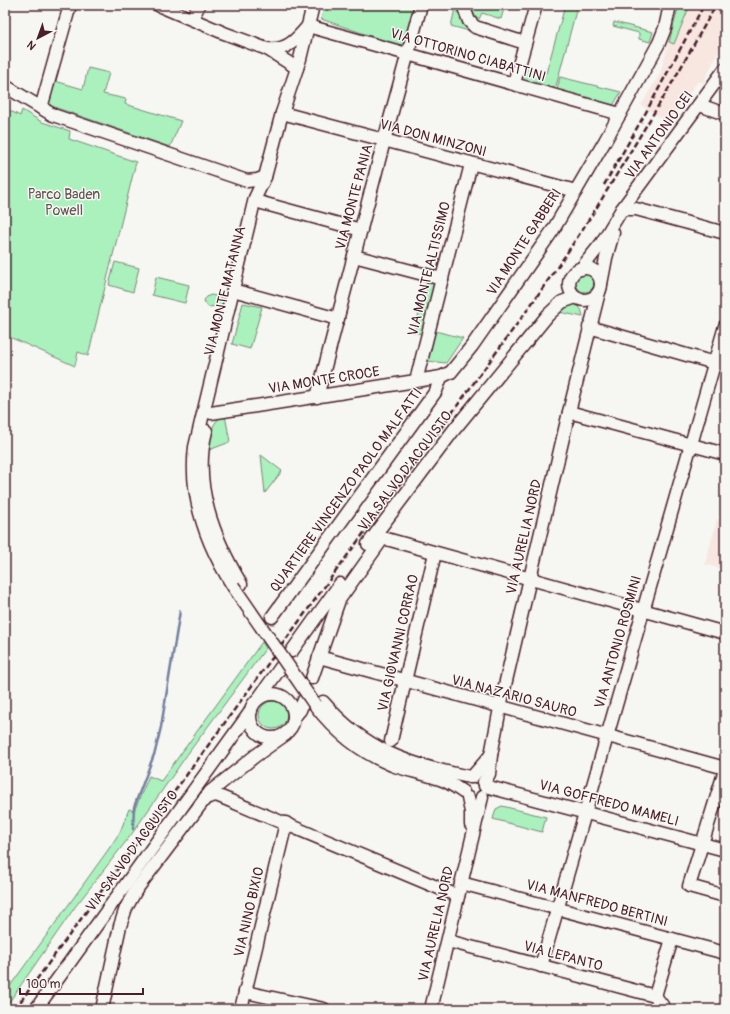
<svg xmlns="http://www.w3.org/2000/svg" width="730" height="1014" viewBox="0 0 730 1014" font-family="Pangolin,sans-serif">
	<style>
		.built { fill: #f8e7e0 }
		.green { fill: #aaf1be; stroke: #7a8874 }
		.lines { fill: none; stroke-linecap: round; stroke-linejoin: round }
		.stream { stroke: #737f9e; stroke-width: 2.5 }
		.minor-casing { stroke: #4a1f2b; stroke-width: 15 }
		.minor { stroke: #f6f6f2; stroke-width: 12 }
		.rail { stroke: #4a1f2b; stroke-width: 2.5; stroke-dasharray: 6 3; stroke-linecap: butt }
		.minor-bridge-casing { stroke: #4a1f2b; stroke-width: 15; stroke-linecap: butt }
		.minor-bridge { stroke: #f6f6f2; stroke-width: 12 }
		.labels { text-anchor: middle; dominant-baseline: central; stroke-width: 3; stroke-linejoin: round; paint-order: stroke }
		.street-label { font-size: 14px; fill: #4a1f2b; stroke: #f6f6f2 }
		.park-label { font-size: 14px; fill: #625450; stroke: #f6f6f2 }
	</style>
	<rect width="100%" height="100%" fill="#f6f6f2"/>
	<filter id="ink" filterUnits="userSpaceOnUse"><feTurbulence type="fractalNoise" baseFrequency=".025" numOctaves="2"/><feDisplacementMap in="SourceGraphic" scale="8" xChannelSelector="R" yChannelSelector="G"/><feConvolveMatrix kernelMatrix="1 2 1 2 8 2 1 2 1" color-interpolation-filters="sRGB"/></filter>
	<g filter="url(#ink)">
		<!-- built -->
		<g class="built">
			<path d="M679,5H725V39L703,83L698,81L668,123L641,105L660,74Z"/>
			<path d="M717,520L725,523V570L705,564Z"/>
		</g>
		<!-- green -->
		<g class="green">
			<path d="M325,5H416L403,47L321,19Z"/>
			<path d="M456,5H458L462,17L469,31L451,26Z"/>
			<path d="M469,5H505L501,19L482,13L479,19L475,17Z"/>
			<path d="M563,5H571L577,7L556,86L549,91L521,83L526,68L546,73L565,6Z"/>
			<path d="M679,5H690L674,44L669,42Z"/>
			<path d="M614,22L653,32L650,42L639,39V33L613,26Z"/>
			<path d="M88,68L109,73L103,94L126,99L125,104L181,121L170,147L51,106L49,102L55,81L83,89Z"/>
			<path d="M560,77L621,92L611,109L556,94Z"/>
			<path d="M5,108L20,116L22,110L42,122L70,131L69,139L136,162L88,356L78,352L75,366L5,335Z"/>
			<path d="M115,262L139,268L133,292L109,285Z"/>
			<circle cx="585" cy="283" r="9"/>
			<path d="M156,277L189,285L185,303L152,295Z"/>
			<path d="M427,282L436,284L422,334L414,332Z"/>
			<path d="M212,295L224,299L222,308L218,306L208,307L205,303L204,300L208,296Z"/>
			<path d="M243,303L262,307L250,349L232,344Z"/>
			<path d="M573,303C580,306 582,309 583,317L559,312L565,304Z"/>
			<path d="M435,331L463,338L446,363L427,361Z"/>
			<path d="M225,415L230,442L209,450C209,437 212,419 225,415Z"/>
			<path d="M261,455L282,471L265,493Z"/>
			<path d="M262,642L266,648L189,752L131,835L75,907L5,1008V993L108,850L120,832L129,809L134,811L149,776L161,781Z"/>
			<circle cx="273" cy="715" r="14"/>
			<path d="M502,806L546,817L542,832L493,819L496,809Z"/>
		</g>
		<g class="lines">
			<!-- stream -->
			<path class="stream" d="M133,829L134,807L155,752L161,727L180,611"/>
			<defs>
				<g id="minor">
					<path d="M158,5L224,33L267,49L297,68"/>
					<path d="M463,5L469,21L475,27L525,43"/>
					<path d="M192,19L199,5"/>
					<path d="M267,49C287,51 296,40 308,26L620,114"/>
					<path d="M514,83L536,5"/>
					<path d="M5,86L53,115L247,181L257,180L265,177"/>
					<path d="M705,107L725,114"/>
					<path d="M41,108L70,5"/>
					<path d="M282,113L576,191"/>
					<path d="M262,203L361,230"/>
					<path d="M622,209H636L725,233"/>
					<path d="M354,256L442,279"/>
					<circle cx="585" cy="284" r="16"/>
					<path d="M581,269L601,244L622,209L725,69"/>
					<path d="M601,284L606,258L613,233"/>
					<path d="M240,292L338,319"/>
					<path d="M589,327L725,366"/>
					<path d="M416,381L471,164"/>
					<path d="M317,397L384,141L421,5"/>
					<path d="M569,412L725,454"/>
					<path d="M211,413L441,377L451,372L472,346L553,230L605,141L659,43L665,28L670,5"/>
					<path d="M206,431C192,485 214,538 241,584"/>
					<path d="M368,544L453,431L548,315L562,302L576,297"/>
					<path d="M233,586C207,545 189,497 195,447L255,198L265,177L282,113L300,59L313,5"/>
					<path d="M272,617L436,391L441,377"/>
					<path d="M292,651L340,584"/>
					<path d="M319,657L725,768"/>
					<path d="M312,678L339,600L383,538L725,633"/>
					<circle cx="272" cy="716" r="22"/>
					<path d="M259,698L281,667"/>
					<path d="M323,702C365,751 409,765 470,777"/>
					<path d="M315,705C335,731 362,753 392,765C409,771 428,774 445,781C452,784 457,788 463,792"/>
					<path d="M294,717L300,710L304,700"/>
					<path d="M391,741L435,553"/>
					<path d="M725,770L689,886L725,896"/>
					<path d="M472,777L491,755"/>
					<path d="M484,782L489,774L491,755L502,698L569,412L599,292"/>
					<path d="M485,786L725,850"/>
					<path d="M205,798L216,795L226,799L458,896"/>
					<path d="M468,798L471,812V825"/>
					<path d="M461,883L725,953"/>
					<path d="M448,941L655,996L665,1009"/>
					<path d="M541,966L725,326"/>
					<path d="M245,992L324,1009"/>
					<path d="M655,996L672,939"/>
					<path d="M36,1009L251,711"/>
					<path d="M102,1009L120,926L126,908L136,890L210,792L255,756L286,734"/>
					<path d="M241,1009L286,823"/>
					<path d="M431,1009L482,797"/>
				</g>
			</defs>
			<!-- minor casing -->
			<use href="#minor" class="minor-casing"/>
			<!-- minor -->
			<use href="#minor" class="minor"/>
			<!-- rail -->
			<g class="rail">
				<path d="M604,185L645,114L704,5"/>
				<path d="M15,1009L528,309L565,256L597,207L675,78L716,5"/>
			</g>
			<defs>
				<path id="minor-bridge" d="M233,586L315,705"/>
			</defs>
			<!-- minor-bridge casing -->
			<use href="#minor-bridge" class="minor-bridge-casing"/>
			<!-- minor-bridge -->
			<use href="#minor-bridge" class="minor-bridge"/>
		</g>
	</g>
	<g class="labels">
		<!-- street labels -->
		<g class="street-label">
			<text transform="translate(468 55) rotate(16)">VIA OTTORINO CIABATTINI</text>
			<text transform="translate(659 135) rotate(-54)">VIA ANTONIO CEI</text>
			<text transform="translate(433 138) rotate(15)">VIA DON MINZONI</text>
			<text transform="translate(354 197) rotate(-75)">VIA MONTE PANIA</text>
			<text transform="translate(524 242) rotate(-57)">VIA MONTE GABBERI</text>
			<text transform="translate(429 269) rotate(-76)">VIA MONTE ALTISSIMO</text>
			<text transform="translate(225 291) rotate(-76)">VIA MONTE MATANNA</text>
			<text transform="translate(324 380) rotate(-9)">VIA MONTE CROCE</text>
			<text transform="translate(405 471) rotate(-53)">VIA SALVO D'ACQUISTO</text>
			<text transform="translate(346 490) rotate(-54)">QUARTIERE VINCENZO PAOLO MALFATTI</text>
			<text transform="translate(524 537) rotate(-77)">VIA AURELIA NORD</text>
			<text transform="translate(618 642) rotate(-74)">VIA ANTONIO ROSMINI</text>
			<text transform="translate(398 643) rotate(-77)">VIA GIOVANNI CORRAO</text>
			<text transform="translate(514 696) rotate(15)">VIA NAZARIO SAURO</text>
			<text transform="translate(609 803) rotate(15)">VIA GOFFREDO MAMELI</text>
			<text transform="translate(132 851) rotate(-54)">VIA SALVO D'ACQUISTO</text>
			<text transform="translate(597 903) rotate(15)">VIA MANFREDO BERTINI</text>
			<text transform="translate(249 912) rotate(-77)">VIA NINO BIXIO</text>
			<text transform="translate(436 924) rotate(-77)">VIA AURELIA NORD</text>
			<text transform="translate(563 956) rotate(15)">VIA LEPANTO</text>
		</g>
		<!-- park labels -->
		<g class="park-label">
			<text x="64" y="194">Parco Baden<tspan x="64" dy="16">Powell</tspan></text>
		</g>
	</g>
	<!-- margin -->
	<rect width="730" height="1014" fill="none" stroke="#f6f6f2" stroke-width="20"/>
	<rect x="10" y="10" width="710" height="994" fill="none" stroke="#4a1f2b" stroke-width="1.5" filter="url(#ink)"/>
	<!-- north arrow -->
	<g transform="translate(38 38) rotate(221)" stroke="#f6f6f2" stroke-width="3" paint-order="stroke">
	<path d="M0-3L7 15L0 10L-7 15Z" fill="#4a1f2b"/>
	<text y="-6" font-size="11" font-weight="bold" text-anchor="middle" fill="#4a1f2b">N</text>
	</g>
	<!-- scale -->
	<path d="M20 988v6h123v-6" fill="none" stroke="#4a1f2b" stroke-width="2"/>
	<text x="26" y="988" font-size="12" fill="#4a1f2b" stroke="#f6f6f2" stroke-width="3" paint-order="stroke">100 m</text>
</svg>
